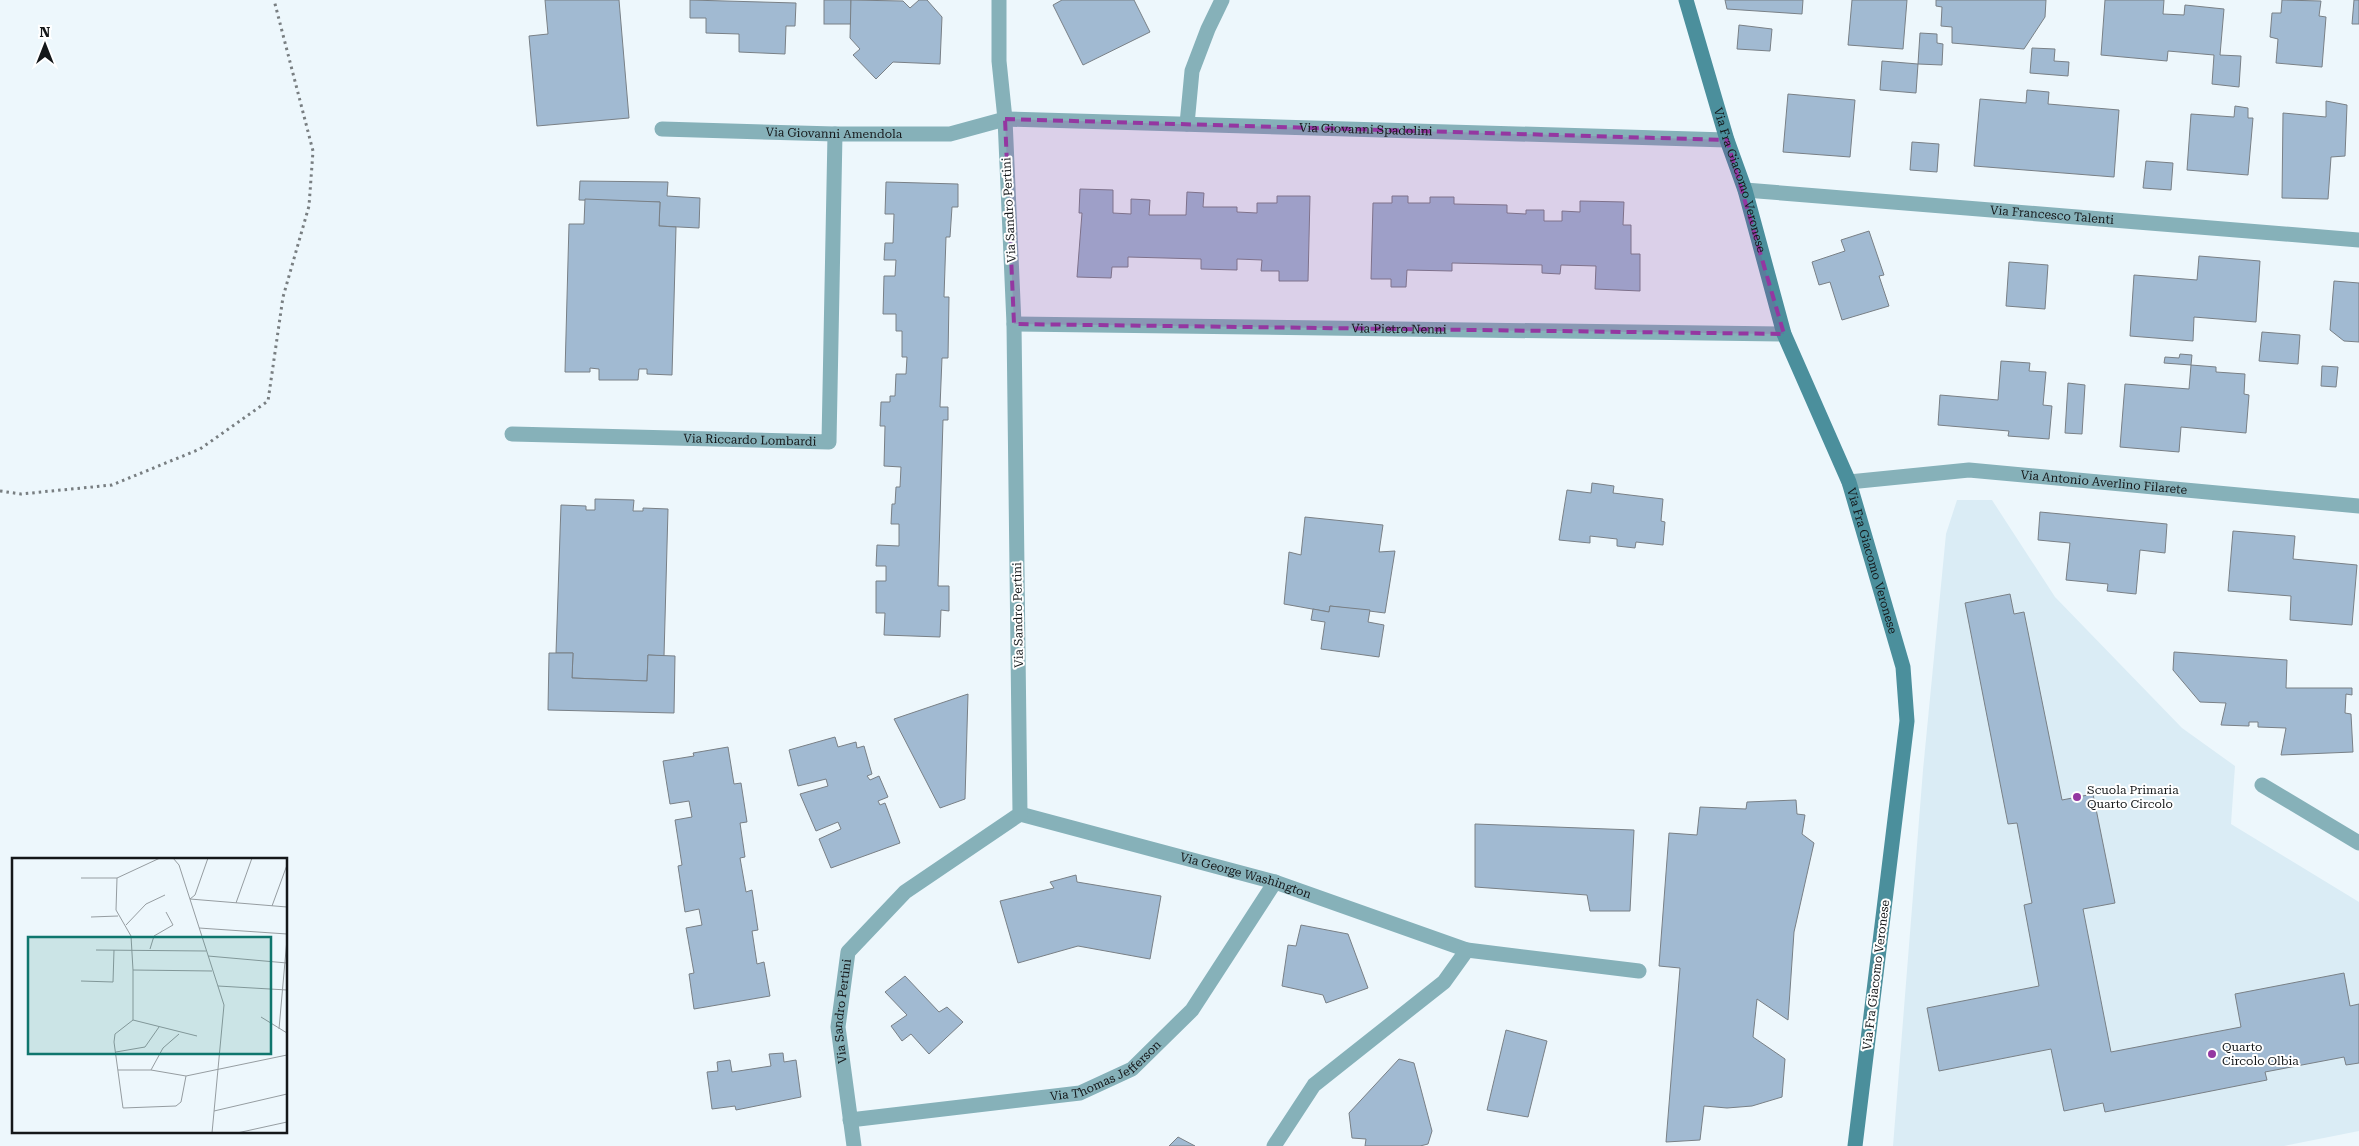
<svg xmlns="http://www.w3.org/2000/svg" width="2359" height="1146" viewBox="0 0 2359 1146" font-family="'Roboto Serif',serif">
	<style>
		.built { fill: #daecf5 }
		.building { fill: #a1bad2; stroke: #798086 }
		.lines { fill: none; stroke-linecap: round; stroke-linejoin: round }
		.path { stroke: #787e81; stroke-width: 3; stroke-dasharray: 2.5 4; stroke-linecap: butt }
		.street { stroke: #86b1b9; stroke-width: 15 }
		.secondary { stroke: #4b8f9c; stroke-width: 15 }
		.marked { fill: #9437a1; fill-opacity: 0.2; stroke: #9437a1; stroke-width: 4; stroke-dasharray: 10 6; stroke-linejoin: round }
		.poi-dot { fill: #9437a1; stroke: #fff; stroke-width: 2 }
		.labels { text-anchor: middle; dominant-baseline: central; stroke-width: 4; stroke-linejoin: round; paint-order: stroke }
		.street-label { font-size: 12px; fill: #141719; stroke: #fff }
		.poi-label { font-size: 12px; fill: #141719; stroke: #fff; text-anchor: start }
		.inset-road { fill: none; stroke: #969da1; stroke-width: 1 }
		.view { fill: #0f766e; fill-opacity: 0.15; stroke: #0f766e; stroke-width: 2.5 }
		.inset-edge { fill: none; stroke: #141719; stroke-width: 2.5 }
	</style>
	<rect width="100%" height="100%" fill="#edf7fc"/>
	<!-- built -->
	<path class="built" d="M1957,500H1992L2055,597L2182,728L2235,766L2231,824L2359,902V1131L2284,1146H1893L1923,770L1946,534Z"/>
	<!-- building -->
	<g class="building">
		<path d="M545,0H619L629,118L537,126L529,36L548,34Z"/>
		<path d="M690,0L796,3L795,26H786L785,54L739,52V34L706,33V18H690Z"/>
		<rect x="824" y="0" width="27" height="24"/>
		<path d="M851,0L903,1L910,8L919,0H927L942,17L940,64L893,62L876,79L853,55L860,49L850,38Z"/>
		<path d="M1062,0H1134L1150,32L1083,65L1053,5Z"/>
		<path d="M1725,0H1803L1802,14L1727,9Z"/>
		<path d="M1852,0H1907L1903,49L1848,45Z"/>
		<path d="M1936,0H2046L2045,17L2024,49L1952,43V27L1941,26L1942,7L1936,6Z"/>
		<path d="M2105,0H2164L2163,14L2184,15L2185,5L2224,9L2220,55L2241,56L2239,87L2212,84L2214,55L2168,51L2167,61L2101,55Z"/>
		<path d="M2282,0L2321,1L2319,16L2326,17L2322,67L2276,63L2278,39L2270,37L2272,13H2281Z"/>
		<path d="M2354,0H2359V24H2352Z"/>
		<path d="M1739,25L1772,29L1770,51L1737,49Z"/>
		<path d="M1920,33L1937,34V43L1943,44L1942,65L1918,64Z"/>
		<path d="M2032,48L2055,49L2054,61L2069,62L2068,76L2030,73Z"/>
		<path d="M1882,61L1918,64L1916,93L1880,90Z"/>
		<path d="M2027,90L2049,92L2048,104L2119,110L2114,177L1974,166L1980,99L2026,103Z"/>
		<path d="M1788,94L1855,100L1850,157L1783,152Z"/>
		<path d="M2326,101L2347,105L2345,156L2331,157L2328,199L2282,198L2283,113L2326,117Z"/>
		<path d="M2235,106L2248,108V118H2253L2248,175L2187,170L2191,114L2234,117Z"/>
		<path d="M1912,142L1939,144L1937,172L1910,170Z"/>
		<path d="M2146,161L2173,163L2171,190L2143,188Z"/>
		<path d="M580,181L668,182L667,196L700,198L699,228L659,226L660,202L579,200Z"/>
		<path d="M886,182L958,184V207H952L950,237H946L944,297H949L948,358H942L940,407H948V420H943L938,586H949V611L941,610L940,637L884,635L885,613H876V581H886V566H876L877,545L899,546V524H891L892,504H895L896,487H900L901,467L884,466L885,426H880L881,402H890V396H895L896,374H906L907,357H902V331H896V314H883L884,276H895L896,260H884L885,243H893L894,214H885Z"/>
		<path d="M1080,189L1113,190V213L1131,214V199L1150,200L1149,215H1186L1187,192L1204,193L1203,207H1237V212L1257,213V203H1277V196H1310L1308,281H1279V271H1261L1262,260L1237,259V270L1201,269V259L1128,257V267H1112L1111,278L1077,277L1082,213H1079Z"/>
		<path d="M1392,196H1408V203H1430V197H1454V204L1507,205V213L1526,214V210H1544V221H1562V211L1580,212V201L1624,202L1623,225H1631V254H1640V291L1595,289L1596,266L1561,265L1560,274L1542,273V265L1452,263V271L1407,270L1406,287H1391V279H1371L1373,203H1392Z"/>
		<path d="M585,199L660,202L659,226L676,227L672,375L647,374V369H639L638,380H599V369L590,368V372H565L569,224H584Z"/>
		<path d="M1869,231L1884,275L1879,276L1889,306L1842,320L1830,282L1819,285L1812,262L1845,251L1841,240Z"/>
		<path d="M2199,256L2260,261L2256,322L2194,317L2193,341L2130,336L2134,275L2197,280Z"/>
		<path d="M2009,262L2048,265L2045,309L2006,306Z"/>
		<path d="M2334,281L2359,283V342L2344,341L2330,330Z"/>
		<path d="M2262,332L2300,335L2298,364L2259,361Z"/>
		<path d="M2180,354L2192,355L2191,365L2164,363L2165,357L2179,358Z"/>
		<path d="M2001,361L2030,363L2029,371L2046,372L2043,405L2052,406L2049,439L2008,436L2009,431L1938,425L1940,395L1998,400Z"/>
		<path d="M2191,365L2216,367V372L2245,374L2244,394L2249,395L2246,433L2181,427L2179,452L2120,447L2125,384L2189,389Z"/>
		<path d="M2322,366L2338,367L2336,387L2321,386Z"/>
		<path d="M2068,383L2085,385L2082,434L2065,433Z"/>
		<path d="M1592,483L1614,486L1613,493L1663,499L1661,521L1665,522L1663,545L1636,542L1635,548L1617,546V539L1590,536V543L1559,540L1567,490L1591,493Z"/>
		<path d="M595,499L634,500L633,511H643V508L668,509L664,656L648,655L647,681L572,678L573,653H556L561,505L586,506V510H595Z"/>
		<path d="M2040,512L2167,524L2165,553L2140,550L2136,594L2107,591L2108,584L2066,580L2070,543L2038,540Z"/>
		<path d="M1305,517L1383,525L1379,552L1395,551L1385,613L1330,606L1329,612L1284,604L1289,552L1301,555Z"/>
		<path d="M2233,531L2295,536L2293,559L2357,565L2352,625L2290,620L2291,596L2228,591Z"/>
		<path d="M2010,594L2014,614L2024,612L2062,800L2093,794L2115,903L2083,909L2111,1052L2241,1027L2235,994L2344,973L2350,1006L2359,1004V1063L2346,1065L2344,1057L2265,1072L2267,1080L2105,1112L2103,1103L2064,1111L2051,1049L1939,1071L1927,1008L2039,986L2024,905L2032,903L2017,823L2008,824L1965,603Z"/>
		<path d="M1330,606L1370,610L1368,622L1384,625L1379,657L1321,649L1325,622L1311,620L1313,609L1329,612Z"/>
		<path d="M2174,652L2287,660L2286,688H2352V695L2346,694L2345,713L2351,714L2353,752L2281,755L2286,728L2258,727V722H2249V726L2221,725L2226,703L2200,702L2173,670Z"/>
		<path d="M549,653H573L572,678L647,681L648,655L675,656L674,713L548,710Z"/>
		<path d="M968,694L965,799L940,808L894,719Z"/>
		<path d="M835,737L838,747L856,742L857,748L864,746L872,774L867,776L870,780L879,776L888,797L878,801L880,805L885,803L900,843L831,868L819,839L841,829L838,822L816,831L800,794L828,786L826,779L798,786L789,750Z"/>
		<path d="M728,747L734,784L741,783L747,822L740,823L745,857L740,858L746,892L752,890L758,930L752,931L757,964L764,962L770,996L694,1009L689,974L694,973L686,928L702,925L699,909L685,912L678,866L682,865L675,820L692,817L689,801L670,804L663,761L694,756L693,753Z"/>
		<path d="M1796,800L1797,814L1805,815L1802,834L1814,843L1794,932L1788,1020L1757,999L1753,1037L1785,1059L1782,1097L1752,1106L1727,1108L1704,1106L1700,1140L1666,1142L1680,968L1659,966L1669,833L1697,835L1700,807L1746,809L1747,802Z"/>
		<path d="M1475,824L1634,830L1630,911H1590L1587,895L1475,887Z"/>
		<path d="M1076,875L1077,882L1161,896L1150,959L1078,946L1018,963L1000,901L1054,888L1050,882Z"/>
		<path d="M1301,925L1348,934L1368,988L1326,1003L1323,995L1282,986L1288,945L1296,946Z"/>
		<path d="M905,976L939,1012L947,1007L963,1022L929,1054L911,1034L902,1041L891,1026L907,1015L885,992Z"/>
		<path d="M1506,1030L1547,1041L1528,1117L1487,1110Z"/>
		<path d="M783,1053L784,1062L796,1060L801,1097L736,1110L735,1106L712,1109L707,1072L718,1071L717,1062L730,1060L732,1072L771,1066L769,1054Z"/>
		<path d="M1399,1059L1414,1063L1432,1131L1428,1144L1420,1146H1365L1366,1139L1352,1138L1349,1113Z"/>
		<path d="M1178,1137L1195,1146H1169Z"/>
	</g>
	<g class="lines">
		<!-- path -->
		<path class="path" d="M0,491L21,494L112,485L200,449L268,401L283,297L309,206L313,151L274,0"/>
		<!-- street -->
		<g class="street">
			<path d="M1187,124L1192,71L1208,29L1222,0"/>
			<path id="s1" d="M662,129L835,134H950L1005,119L1727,140"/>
			<path id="s2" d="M1745,190L2359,240"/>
			<path id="s3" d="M1014,324L1784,334"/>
			<path id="s4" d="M512,434L829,442L835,134"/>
			<path id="s5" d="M1849,482L1969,470L2359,506"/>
			<path d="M2262,785L2359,843"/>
			<path id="s6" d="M1020,814L1275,882L1467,950L1639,971"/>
			<path id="s7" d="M850,1120L1080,1093L1132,1069L1192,1010L1275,882"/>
			<path id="s8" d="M854,1146L838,1027L848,952L905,892L1020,814L1014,324L1005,119L999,61V0"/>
			<path d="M1274,1146L1314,1085L1444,982L1467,950"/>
		</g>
		<!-- secondary -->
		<path class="secondary" id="s9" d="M1686,0L1727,140L1745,190L1784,334L1849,482L1903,667L1907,721L1855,1146"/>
	</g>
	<!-- marked area -->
	<path class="marked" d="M1005,119L1727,140L1784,334L1014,324Z"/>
	<!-- markers -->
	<g class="poi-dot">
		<circle cx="2077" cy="797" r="5"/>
		<circle cx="2212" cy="1054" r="5"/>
	</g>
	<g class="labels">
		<!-- street labels -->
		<g class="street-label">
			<text stroke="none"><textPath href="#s1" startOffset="706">Via Giovanni Spadolini</textPath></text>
			<text stroke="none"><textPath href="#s1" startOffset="172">Via Giovanni Amendola</textPath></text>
			<text stroke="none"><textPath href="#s9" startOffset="188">Via Fra Giacomo Veronese</textPath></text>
			<text transform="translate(1009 210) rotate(-93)">Via Sandro Pertini</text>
			<text stroke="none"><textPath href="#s2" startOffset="308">Via Francesco Talenti</textPath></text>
			<text stroke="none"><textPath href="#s3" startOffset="385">Via Pietro Nenni</textPath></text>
			<text stroke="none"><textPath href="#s4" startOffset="238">Via Riccardo Lombardi</textPath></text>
			<text stroke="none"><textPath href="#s5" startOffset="256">Via Antonio Averlino Filarete</textPath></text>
			<text stroke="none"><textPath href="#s9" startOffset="592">Via Fra Giacomo Veronese</textPath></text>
			<text transform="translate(1018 615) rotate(-91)">Via Sandro Pertini</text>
			<text stroke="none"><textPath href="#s6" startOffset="234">Via George Washington</textPath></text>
			<text transform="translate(1876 975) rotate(-83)">Via Fra Giacomo Veronese</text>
			<text stroke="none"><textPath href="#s8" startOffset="136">Via Sandro Pertini</textPath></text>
			<text stroke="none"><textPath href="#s7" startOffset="264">Via Thomas Jefferson</textPath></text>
		</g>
		<!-- poi labels -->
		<g class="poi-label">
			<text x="2087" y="790">Scuola Primaria<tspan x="2087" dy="14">Quarto Circolo</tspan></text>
			<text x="2222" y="1047">Quarto<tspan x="2222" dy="14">Circolo Olbia</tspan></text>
		</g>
	</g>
	<!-- overview -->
	<g transform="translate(12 858)">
		<rect width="275" height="275" fill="#edf7fc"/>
		<path class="inset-road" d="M161,0L167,7L212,147L200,275M69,20H105L148,0M105,20L104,52L119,78L121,112V162L103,176L102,184L111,250L164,248L169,244L174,218M178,41L275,49M178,41L183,37L196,0M224,45L240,0M260,48L275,7M79,59L106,58M114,67L134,46L153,37M187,70L275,76M138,91L142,78L161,67L154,54M84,92L194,93M196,98L275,105M121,112L200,113M69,123L101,124L102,92M206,128L275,132M249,159L275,175M121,162L185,178M267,171L275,81M104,194L133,189L147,169M106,212H139L174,218L275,197M139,212L151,190L167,176M202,253L275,236M225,275L275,264"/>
		<path class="view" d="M16,79H259V196H16Z"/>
		<rect width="275" height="275" class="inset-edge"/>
	</g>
	<!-- north arrow -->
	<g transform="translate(45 45)" stroke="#ffffff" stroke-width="4" paint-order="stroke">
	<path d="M0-4L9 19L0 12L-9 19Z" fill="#141719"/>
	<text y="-8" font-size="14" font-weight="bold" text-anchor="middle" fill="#141719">N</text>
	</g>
</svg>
